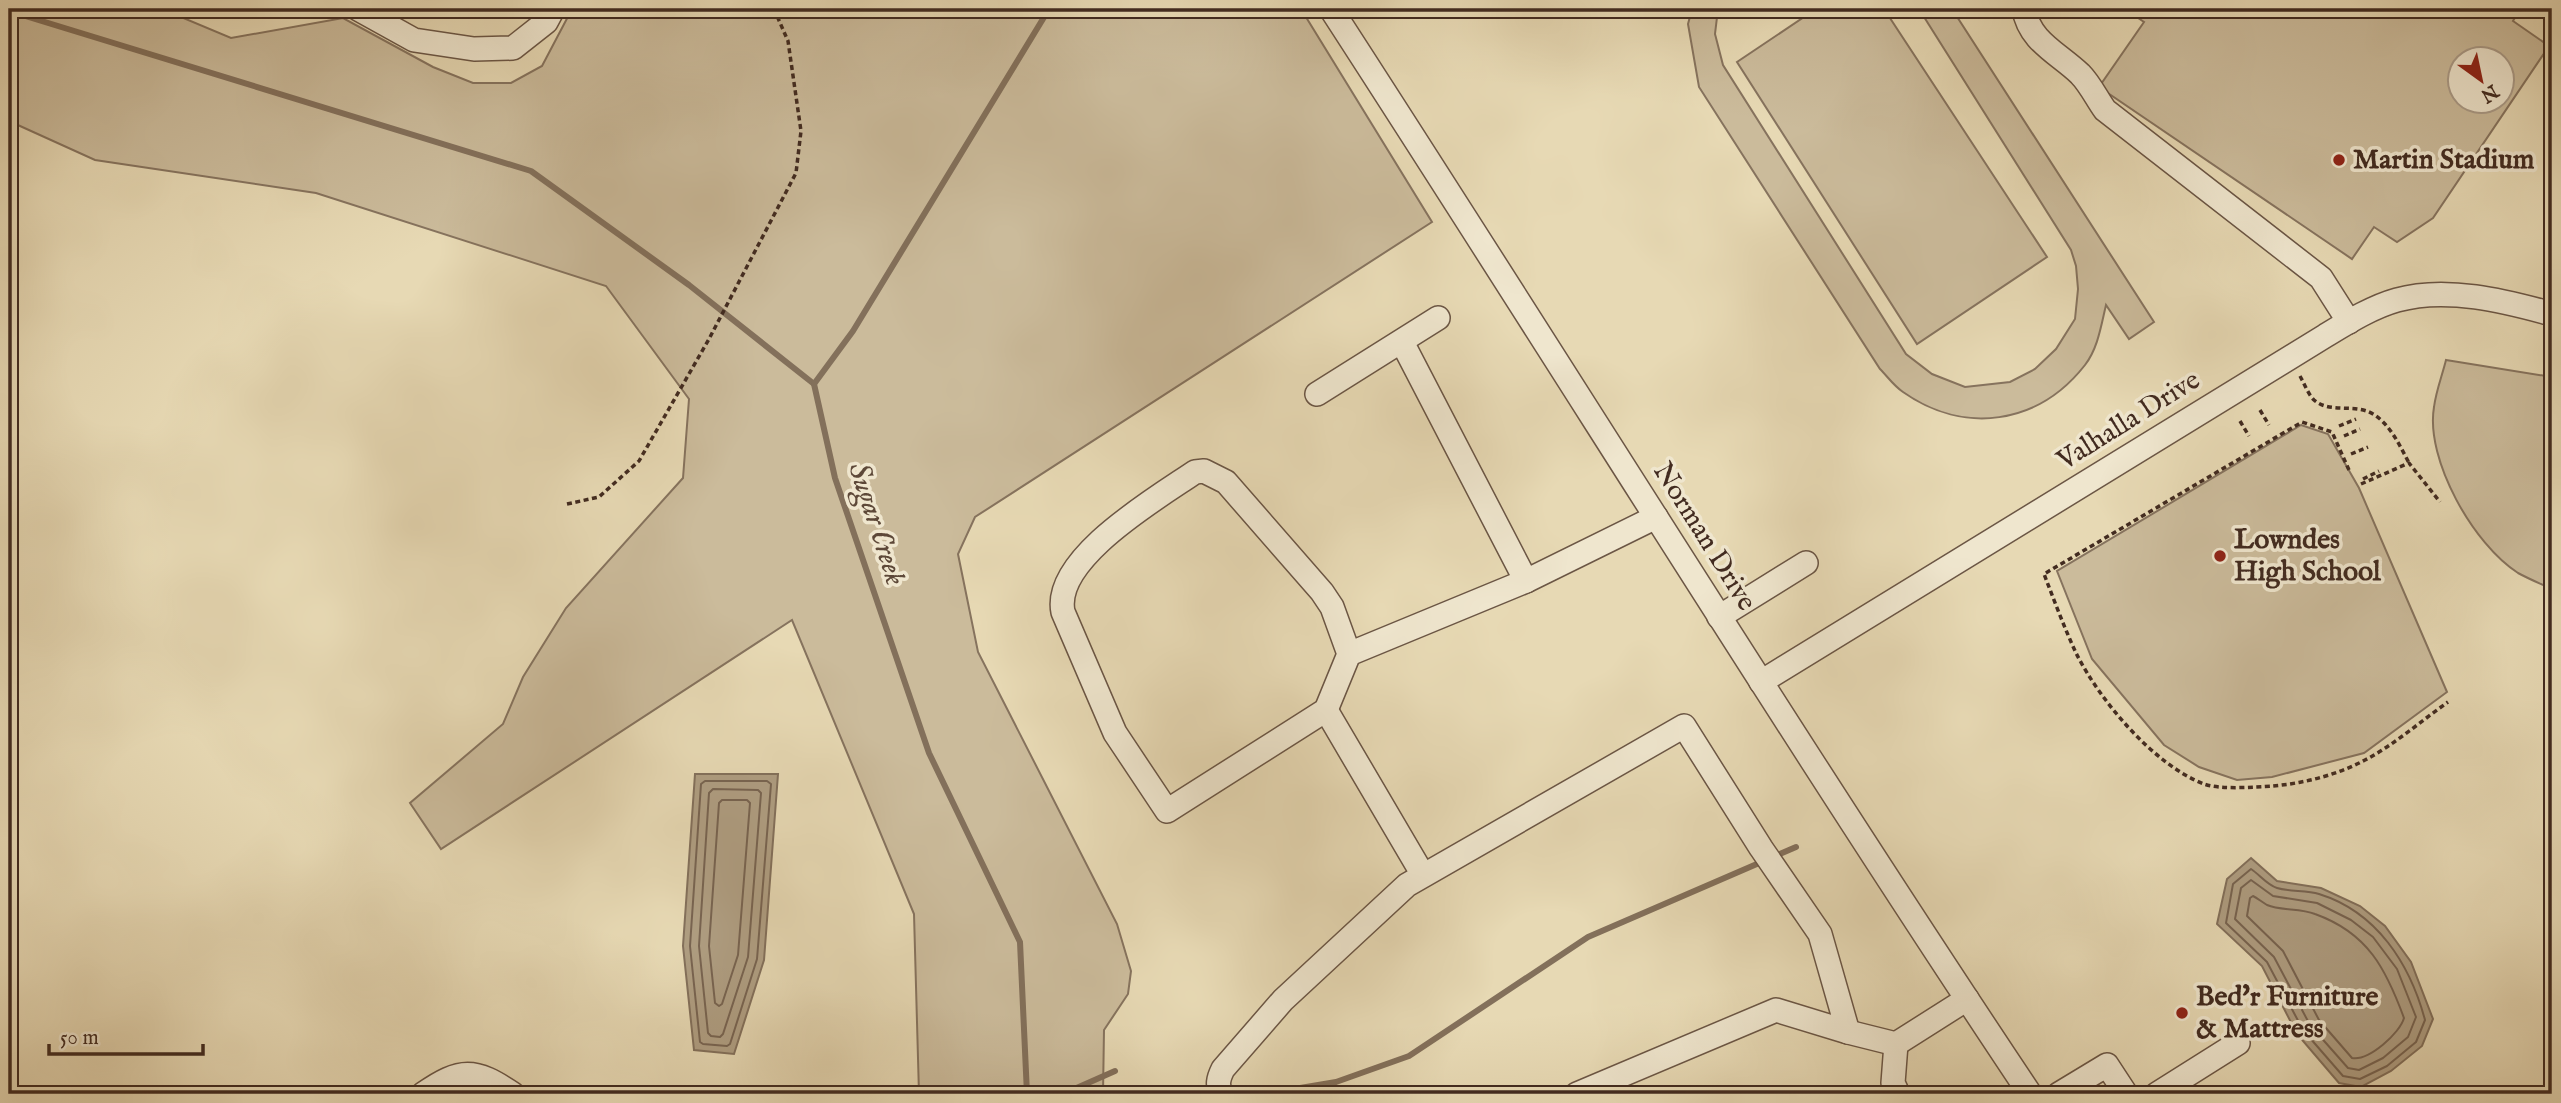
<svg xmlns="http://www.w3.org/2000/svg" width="2561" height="1103" viewBox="0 0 2561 1103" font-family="'IM FELL English',serif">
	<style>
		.green { fill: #cbbb9b; stroke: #86735e; stroke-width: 2; fill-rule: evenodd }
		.water { fill: #af9e82; stroke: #83705b; stroke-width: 2 }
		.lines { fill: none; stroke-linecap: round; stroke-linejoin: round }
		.shore { stroke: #786451; stroke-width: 2 }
		.stream { stroke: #83705b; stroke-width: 6 }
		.minor-casing { stroke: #6b5645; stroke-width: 26 }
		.path { stroke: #422b20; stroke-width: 3.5; stroke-dasharray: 5 3.5; stroke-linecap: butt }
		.minor { stroke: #efe6ce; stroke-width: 23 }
		.poi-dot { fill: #8f2418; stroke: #efe6ce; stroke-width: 2.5 }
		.labels { text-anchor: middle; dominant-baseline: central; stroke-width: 7; stroke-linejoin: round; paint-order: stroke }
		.poi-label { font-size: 28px; font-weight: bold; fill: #422b20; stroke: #efe6ce; text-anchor: start }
		.street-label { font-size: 28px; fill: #422b20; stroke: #efe6ce }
		.water-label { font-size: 30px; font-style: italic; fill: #5d4838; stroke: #efe6ce }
	</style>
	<rect width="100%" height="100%" fill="#e7d9b4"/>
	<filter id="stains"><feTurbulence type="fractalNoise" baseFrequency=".00286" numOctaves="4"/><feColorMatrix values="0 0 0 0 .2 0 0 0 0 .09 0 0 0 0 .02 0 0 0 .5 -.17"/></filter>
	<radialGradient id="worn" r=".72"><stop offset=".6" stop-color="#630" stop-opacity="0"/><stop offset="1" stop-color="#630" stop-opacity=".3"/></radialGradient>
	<!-- green -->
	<g class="green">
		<path d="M9,9H162L231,38L343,18L433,67L473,83H511L542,66L572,9H1301L1432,222L975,517L958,554L978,652L1117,924L1131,971L1128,994L1104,1030L1103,1094H919L914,914L792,620L441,849L410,803L503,724L523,677L566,608L683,478L689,399L606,286L316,193L95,160L9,121Z"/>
		<path d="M1692,9H1718L1715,34L1723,65L1906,354L1932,374L1965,387L2010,382L2035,369L2056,349L2075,319L2078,289L2076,266L2071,250L1919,9H1952L2154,322L2129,339L2106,305C2101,326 2098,348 2085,365C2038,425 1964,435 1903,392C1894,386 1887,376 1880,369L1699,87L1688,24Z"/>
		<path d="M1816,9H1884L2047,257L1917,344L1737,62Z"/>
		<path d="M2125,9H2520L2513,21L2549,46L2433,218L2397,242L2374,227L2352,259L2099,87L2144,22ZM2460,60H2502V102H2460Z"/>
		<path d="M2446,360L2552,377V589C2541,584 2529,579 2518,573C2474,545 2425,460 2434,407C2436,391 2442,376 2446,360Z"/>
		<path d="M2301,425L2328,434L2359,488L2447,692L2364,753L2272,777L2237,780L2199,767L2164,745L2092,659L2057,571Z"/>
	</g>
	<!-- water -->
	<g class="water">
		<path d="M695,774H778L764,960L734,1054L694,1050L683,946Z"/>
		<path d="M2251,858L2277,881L2321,888L2360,906L2385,926L2411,962L2433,1019L2422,1046L2391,1071L2361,1087L2339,1083L2297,1034L2262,966L2217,924L2227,879Z"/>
	</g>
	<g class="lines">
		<!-- shore -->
		<g class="shore">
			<path d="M705,781H767L771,784L757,959L730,1044L727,1046L703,1044L700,1042L690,946L701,784Z"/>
			<path d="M713,789L758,790L761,793L748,957L723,1034L720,1037L711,1036L708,1033L699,946L709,793Z"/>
			<path d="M722,800H747L750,803L738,955L722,1004L719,1006L715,1003L709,946L719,803Z"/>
			<path d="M2251,869C2259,874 2267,885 2277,888C2290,892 2306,890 2319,894C2377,912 2410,964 2425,1020L2416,1042L2387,1066L2360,1079L2343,1076L2303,1030L2267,962L2226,923L2233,884Z"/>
			<path d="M2251,880L2273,896L2317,903L2351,920L2373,937L2397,969L2416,1017L2408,1037L2383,1058L2359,1070L2348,1068L2310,1025L2274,957L2235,919L2241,888Z"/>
			<path d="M2253,896C2257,898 2262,902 2267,905C2281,911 2300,908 2315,914C2368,933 2386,969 2404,1018C2400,1033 2369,1061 2352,1058L2319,1020L2283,951L2247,916L2250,898Z"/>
		</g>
		<!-- stream -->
		<g class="stream">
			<path d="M9,11L531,171L689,285L814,384"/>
			<path d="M1027,1094L1020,942L929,753L835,478L814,384L853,331L1049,9"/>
			<path d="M1063,1094L1115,1071"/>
			<path d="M1264,1094L1336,1082L1409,1056L1588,937L1796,847"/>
		</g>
		<defs>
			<g id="minor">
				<path d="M358,9L414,40L474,49L513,48L546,22L553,9"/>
				<path d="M1331,9C1565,370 1791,736 2030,1094"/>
				<path d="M2024,9C2029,41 2058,53 2080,74C2090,84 2097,99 2105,110L2321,278L2349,322"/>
				<path d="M1402,342L1526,581"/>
				<path d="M1317,394L1438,318"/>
				<path d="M1719,617L1806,563"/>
				<path d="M1349,654L1332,607L1322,592L1226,482L1204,471L1195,472C1157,498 1052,559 1063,612L1115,733L1167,811L1326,710L1349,654L1526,581L1656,517"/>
				<path d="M1761,682L2325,336C2348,322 2372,307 2397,300C2446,286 2505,301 2552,314"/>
				<path d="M1326,710L1423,875"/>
				<path d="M1848,1032L1896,1044L1967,999"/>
				<path d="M1896,1044L1893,1083L1898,1094"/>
				<path d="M423,1094C461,1068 474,1068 513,1094"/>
				<path d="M1221,1094C1217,1085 1218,1079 1223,1069L1283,1000L1407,885L1684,726L1761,848L1820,934L1848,1032L1776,1010L1577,1094"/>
				<path d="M2059,1094L2107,1065L2126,1094"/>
				<path d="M2157,1094L2238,1043"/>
			</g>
		</defs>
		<!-- minor casing -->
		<use href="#minor" class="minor-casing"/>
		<!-- path -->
		<g class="path">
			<path d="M2300,376C2304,383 2308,394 2314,400C2330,414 2355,403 2373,414C2390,424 2400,446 2409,463"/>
			<path d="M2260,410L2269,425"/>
			<path d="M2240,421L2249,436"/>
			<path d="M2339,426L2356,419"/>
			<path d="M2344,436L2360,429"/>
			<path d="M2351,454L2368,447"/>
			<path d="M2349,470L2332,432L2302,422L2044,574C2054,600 2064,627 2076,653C2100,701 2154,765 2204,784C2221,790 2255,787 2273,786C2305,783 2337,775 2365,760C2394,745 2421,721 2448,702"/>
			<path d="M2363,479L2379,471"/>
			<path d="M2361,484L2409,463L2440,502"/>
			<path d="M567,504L599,497L639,461L709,339L796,173L801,131L788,41L774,9"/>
		</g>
		<!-- minor -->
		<use href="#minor" class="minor"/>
	</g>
	<!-- markers -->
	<g class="poi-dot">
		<circle cx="2339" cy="160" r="7"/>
		<circle cx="2220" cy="556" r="7"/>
		<circle cx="2182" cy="1013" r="7"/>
	</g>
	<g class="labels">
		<!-- poi labels -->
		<g class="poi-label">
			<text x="2353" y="160">Martin Stadium</text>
			<text x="2234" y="540">Lowndes<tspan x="2234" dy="32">High School</tspan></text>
			<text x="2196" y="997">Bed'r Furniture<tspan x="2196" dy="32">&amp; Mattress</tspan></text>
		</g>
		<!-- street labels -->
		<g class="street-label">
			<text transform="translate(2129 421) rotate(-32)">Valhalla Drive</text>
			<text transform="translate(1704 537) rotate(58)">Norman Drive</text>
		</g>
		<!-- water labels -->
		<g class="water-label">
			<text transform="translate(876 524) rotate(72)">Sugar Creek</text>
		</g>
	</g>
	<!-- margin -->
	<rect width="2561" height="1103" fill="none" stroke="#e7d9b4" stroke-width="35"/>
	<rect x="10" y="10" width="2540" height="1082" fill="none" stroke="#422b20" stroke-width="3.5"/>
	<rect x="18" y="18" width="2526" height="1068" fill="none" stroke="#422b20" stroke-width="2"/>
	<!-- north arrow -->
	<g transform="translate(2481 80) rotate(147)"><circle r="33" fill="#efe6ce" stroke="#aa9b88" stroke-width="2"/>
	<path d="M0-5L12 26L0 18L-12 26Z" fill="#8f2418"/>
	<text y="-10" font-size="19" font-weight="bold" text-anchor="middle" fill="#422b20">N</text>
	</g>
	<!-- scale -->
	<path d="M49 1044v10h154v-10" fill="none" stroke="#422b20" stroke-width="3.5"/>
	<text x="60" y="1044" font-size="21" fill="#422b20" stroke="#efe6ce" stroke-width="5" paint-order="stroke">50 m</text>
	<rect width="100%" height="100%" filter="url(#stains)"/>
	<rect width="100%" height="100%" fill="url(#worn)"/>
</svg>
